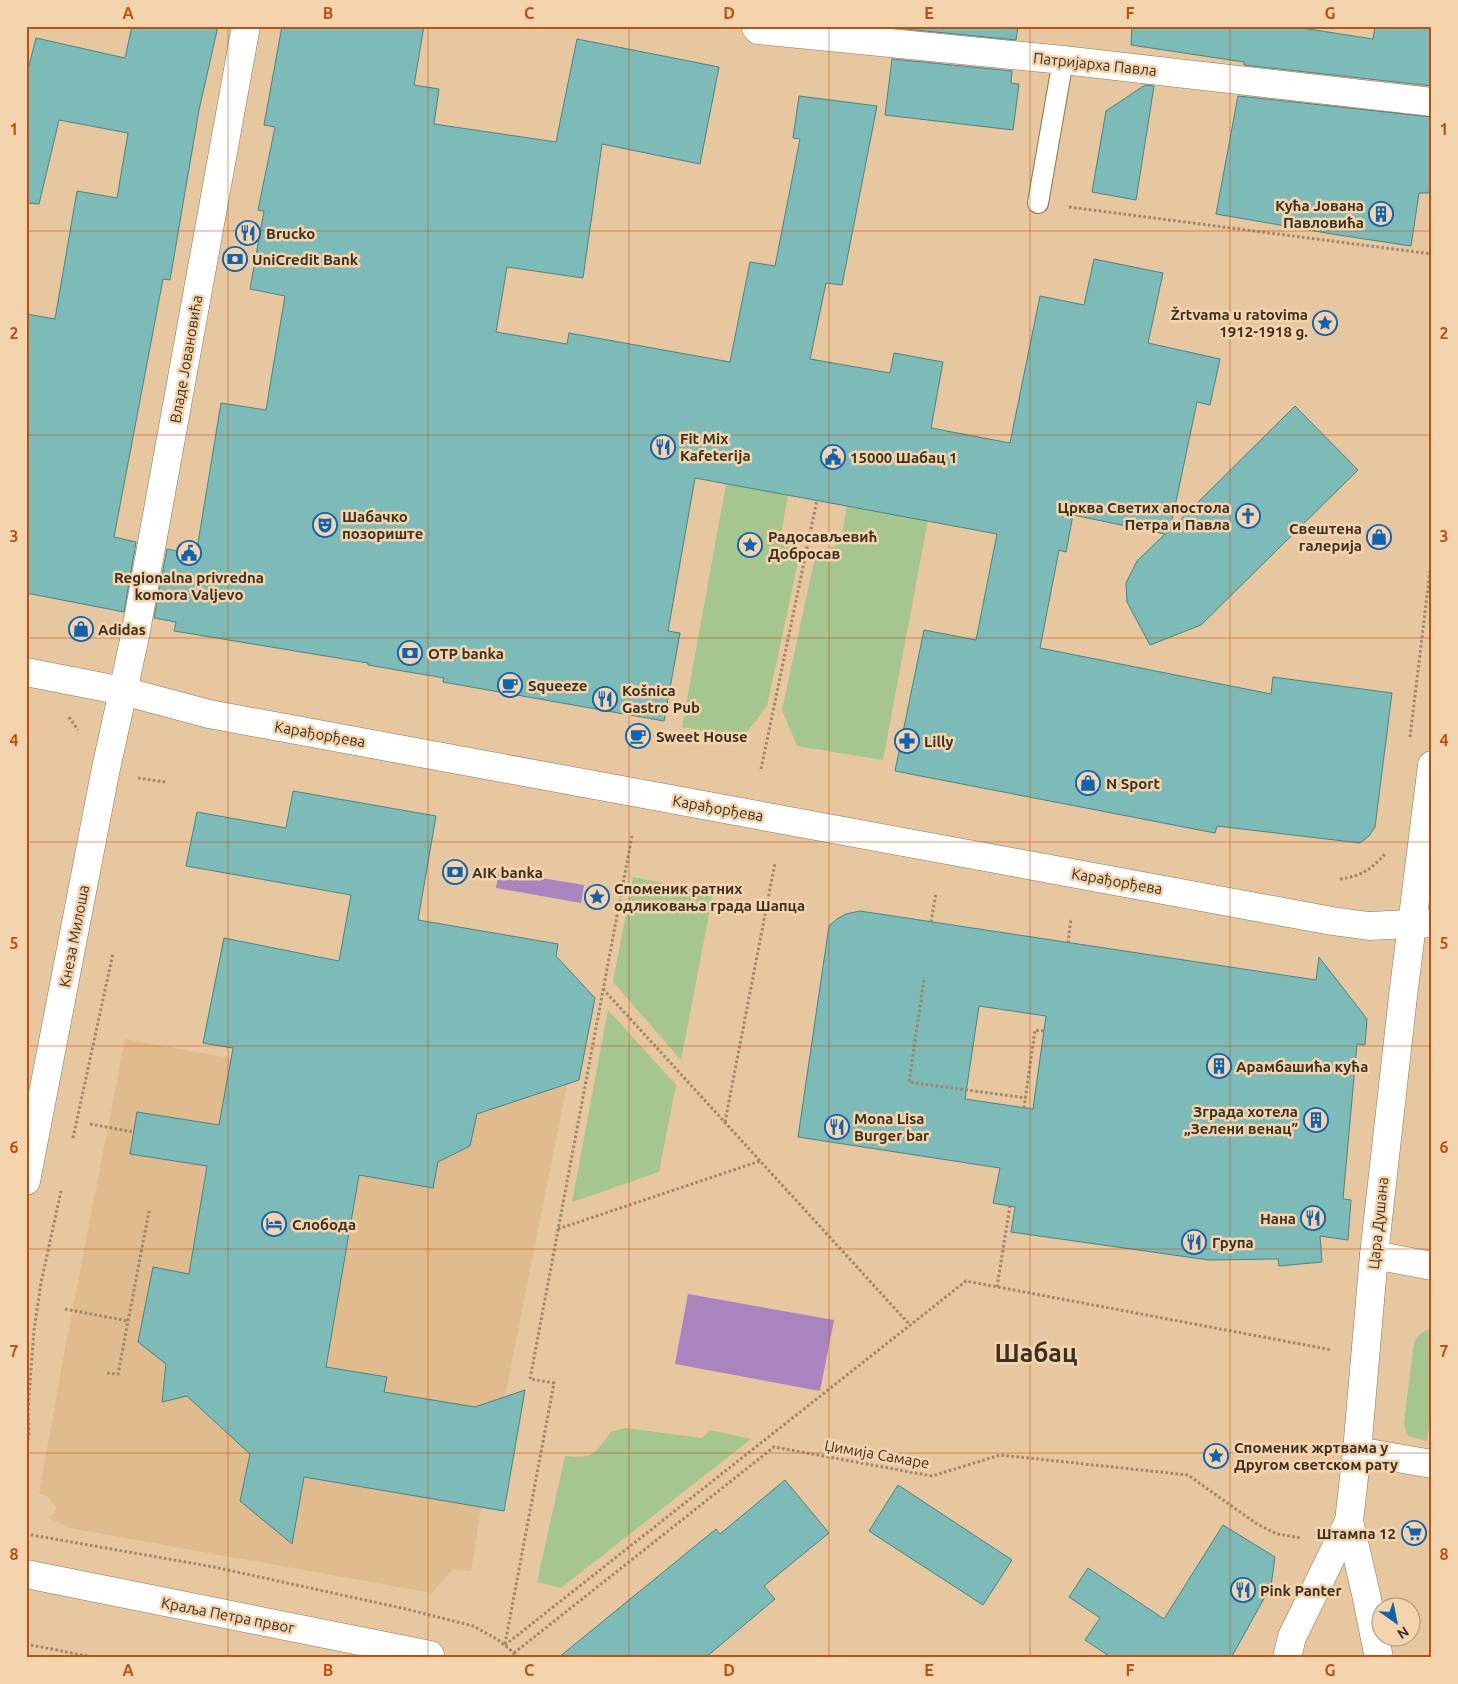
<svg xmlns="http://www.w3.org/2000/svg" width="1458" height="1684" viewBox="0 0 1458 1684" font-family="Ubuntu,sans-serif">
	<style>
		.built { fill: #dfbb8d }
		.green { fill: #a5c68e }
		.water { fill: #aa84bf }
		.building { fill: #7dbbb8; stroke: #478482; fill-rule: evenodd }
		.lines { fill: none; stroke-linecap: round; stroke-linejoin: round }
		.service-casing { stroke: #8f724d; stroke-width: 22 }
		.pedestrian-casing { stroke: #8f724d; stroke-width: 29 }
		.minor-casing { stroke: #8f724d; stroke-width: 29 }
		.tertiary-casing { stroke: #8f724d; stroke-width: 29 }
		.secondary-casing { stroke: #8f724d; stroke-width: 29 }
		.path { stroke: #9c8568; stroke-width: 3; stroke-dasharray: 2.5 2.5; stroke-linecap: butt }
		.service { stroke: #fff; stroke-width: 20 }
		.pedestrian { stroke: #fff; stroke-width: 28 }
		.minor { stroke: #fff; stroke-width: 28 }
		.tertiary { stroke: #fff; stroke-width: 28 }
		.secondary { stroke: #fff; stroke-width: 28 }
		.grid { fill: none; stroke: #bd4f11; stroke-width: 1; stroke-opacity: 0.55 }
		.labels { text-anchor: middle; dominant-baseline: central; stroke-width: 5; stroke-linejoin: round; paint-order: stroke }
		.street-label { font-size: 15px; fill: #3d3021; stroke: #f4d4ad }
		.poi-label { font-size: 15px; font-weight: bold; fill: #3d3021; stroke: #f4d4ad; text-anchor: start }
		.town-label { font-size: 25px; font-weight: bold; fill: #3d3021; stroke: #f4d4ad }
		.neatline { fill: none; stroke: #bd4f11; stroke-width: 2 }
		.grid-label { font-size: 16px; text-anchor: middle; font-weight: bold; fill: #bd4f11 }
	</style>
	<rect width="100%" height="100%" fill="#e7c7a0"/>
	<!-- built -->
	<path class="built" d="M348,909L558,944L556,957L595,998L579,1080L567,1084L505,1396L525,1390L504,1511L481,1508L471,1571L453,1569L432,1593L70,1528L49,1518L55,1513L56,1507L49,1497L39,1494L65,1349L125,1039L283,1068L328,1029Z"/>
	<!-- green -->
	<g class="green">
		<path d="M726,484L788,495L781,534L799,558L767,706L743,737L682,727Z"/>
		<path d="M847,506L928,520L883,760L797,746L782,710L815,557L841,542Z"/>
		<path d="M633,877L713,893L681,1060L613,982Z"/>
		<path d="M608,1010L676,1085L659,1172L572,1202Z"/>
		<path d="M1432,1327V1406L1427,1441L1408,1436L1406,1432L1404,1422L1414,1342L1420,1334Z"/>
		<path d="M625,1428L702,1438L710,1430L751,1439L561,1588L537,1582L565,1456C595,1459 594,1454 611,1432Z"/>
	</g>
	<!-- water -->
	<g class="water">
		<path d="M499,871L584,885L581,903L496,888Z"/>
		<path d="M688,1294L834,1320L820,1391L675,1364Z"/>
	</g>
	<!-- building -->
	<g class="building">
		<path d="M132,26H218L199,110L170,280L163,279L114,537L136,542L124,612L26,593V314L55,319L77,191L117,198L128,133L59,120L39,204L26,203V77L36,38L125,58Z"/>
		<path d="M282,26H424L414,85L439,89L434,124L556,142L577,39L719,67L700,164L602,144L583,278L507,267L496,332L567,344L569,333L730,362L750,262L775,266L800,139L793,138L799,96L877,106L842,285L826,283L810,359L890,373L894,353L943,362L931,428L1010,443L1040,296L1084,305L1094,259L1163,273L1148,343L1220,359L1210,405L1197,402L1170,530L1295,406L1358,470L1201,625L1150,645L1127,602L1126,583L1137,561L1165,534L1073,515L1066,552L1059,550L1040,648L1271,694L1273,677L1392,693L1375,827L1369,836L1360,843L1217,826L1215,833L895,771L924,630L976,640L997,534L847,506L695,478L668,631L680,633L664,721L443,682L444,678L368,665V663L174,631L176,622L154,618L167,549L196,555L221,403L266,410L285,296L250,289L264,211L258,210L275,127L264,125Z"/>
		<path d="M896,26H1018L1016,40L895,28Z"/>
		<path d="M1132,26H1289L1373,39L1375,26H1432V86L1244,65V62L1131,45Z"/>
		<path d="M892,59L1012,71L1011,83L1019,84L1013,130L885,115Z"/>
		<path d="M1145,85L1154,86L1136,200L1092,192L1106,111Z"/>
		<path d="M1238,96L1432,117V165L1429,193H1419L1411,246L1332,234L1216,214Z"/>
		<path d="M293,791L436,816L418,920L558,944L556,956L595,998L579,1080L477,1114L470,1146L438,1162L433,1188L359,1175L326,1367L387,1377L384,1392L475,1407L525,1390L504,1511L304,1477L292,1544L240,1501L250,1454L187,1396L162,1402L166,1364L138,1342L153,1267L189,1274L207,1166L130,1154L137,1112L219,1125L233,1048L203,1043L224,938L339,961L351,895L186,866L197,812L286,828Z"/>
		<path d="M860,911L1316,980L1319,957L1367,1019L1365,1045L1357,1044L1343,1199L1351,1200L1348,1240L1320,1236L1322,1262L1279,1266L1278,1259L1209,1260L1011,1232L1015,1207L993,1203L1000,1168L798,1137L829,926L837,919L846,914ZM979,1006L1046,1016L1033,1109L965,1099Z"/>
		<path d="M785,1480L829,1533L764,1586L775,1599L705,1658H558L716,1529L720,1534Z"/>
		<path d="M898,1485L1012,1560L983,1605L869,1531Z"/>
		<path d="M1223,1525L1275,1557L1271,1586L1231,1658H1112L1085,1640L1100,1618L1069,1597L1088,1568L1164,1619Z"/>
	</g>
	<g class="lines">
		<defs>
			<path id="service" d="M1038,203L1063,60"/>
			<path id="pedestrian" d="M123,691L209,714L1332,921L1369,926L1432,923"/>
			<g id="minor">
				<path d="M755,26L758,30L1063,60L1432,102"/>
				<path d="M123,691L135,636L246,26"/>
				<path d="M1374,1255L1432,1266"/>
				<path d="M1357,1451L1432,1464"/>
				<path d="M26,1574L430,1655"/>
			</g>
			<path id="tertiary" d="M26,672L123,691L105,773L26,1181"/>
			<g id="secondary">
				<path d="M1349,1521L1366,1594L1379,1658"/>
				<path d="M1287,1658L1292,1637L1349,1521L1357,1451L1374,1255L1403,996L1432,765"/>
			</g>
		</defs>
		<!-- service casing -->
		<use href="#service" class="service-casing"/>
		<!-- pedestrian casing -->
		<use href="#pedestrian" class="pedestrian-casing"/>
		<!-- minor casing -->
		<use href="#minor" class="minor-casing"/>
		<!-- tertiary casing -->
		<use href="#tertiary" class="tertiary-casing"/>
		<!-- secondary casing -->
		<use href="#secondary" class="secondary-casing"/>
		<!-- path -->
		<g class="path">
			<path d="M1069,207L1432,254"/>
			<path d="M69,717L78,730"/>
			<path d="M1410,737L1432,554"/>
			<path d="M761,769L817,500"/>
			<path d="M138,778L165,782"/>
			<path d="M1340,879C1361,876 1371,870 1385,854"/>
			<path d="M931,922L936,893"/>
			<path d="M1068,943L1071,918"/>
			<path d="M924,980L909,1082L1026,1098"/>
			<path d="M603,989L910,1325"/>
			<path d="M1024,1108L1035,1030L1044,1031"/>
			<path d="M725,1122L775,863"/>
			<path d="M90,1124L134,1132"/>
			<path d="M73,1138L113,953"/>
			<path d="M558,1229L760,1161"/>
			<path d="M997,1287L1010,1206"/>
			<path d="M65,1309L128,1321"/>
			<path d="M107,1373L118,1374L149,1211"/>
			<path d="M26,1450L29,1433L28,1409L34,1330L41,1283L61,1191"/>
			<path d="M26,1534L214,1567L406,1609L473,1626L497,1639L514,1653L513,1658"/>
			<path d="M26,1644L97,1658"/>
			<path d="M505,1644L554,1383L530,1379L632,836"/>
			<path d="M505,1645L966,1281L1332,1350"/>
			<path d="M514,1653L774,1447L932,1476L1000,1455L1188,1475L1257,1524L1277,1534L1302,1538"/>
		</g>
		<!-- service -->
		<use href="#service" class="service"/>
		<!-- pedestrian -->
		<use href="#pedestrian" class="pedestrian"/>
		<!-- minor -->
		<use href="#minor" class="minor"/>
		<!-- tertiary -->
		<use href="#tertiary" class="tertiary"/>
		<!-- secondary -->
		<use href="#secondary" class="secondary"/>
	</g>
	<!-- grid -->
	<path class="grid" d="M228,26V1658M428,26V1658M629,26V1658M829,26V1658M1030,26V1658M1230,26V1658M26,231H1432M26,435H1432M26,638H1432M26,842H1432M26,1046H1432M26,1249H1432M26,1453H1432"/>
	<!-- icons -->
	<defs>
		<symbol id="building-ring" viewBox="-11 -11 22 22"><circle r="9.5" fill="#f4d4ad" stroke="#1063b1" stroke-width="1.5"/><path d="M-4-6H4V6H1V3H-1V6H-4ZM-2.5-4.3h1.7v1.8h-1.7ZM.8-4.3h1.7v1.8H.8ZM-2.5-1h1.7V.8h-1.7ZM.8-1h1.7V.8H.8Z" fill="#1063b1"/></symbol>
		<symbol id="restaurant-ring" viewBox="-11 -11 22 22"><circle r="9.5" fill="#f4d4ad" stroke="#1063b1" stroke-width="1.5"/><path d="M-5-6h1v4h1v-4h1v4h1v-4h1v5L-1.5 .5V6h-2V.5L-5-1ZM5-6V6H3V1.5H1.5Q1.5-4 5-6Z" fill="#1063b1"/></symbol>
		<symbol id="bank-ring" viewBox="-11 -11 22 22"><circle r="9.5" fill="#f4d4ad" stroke="#1063b1" stroke-width="1.5"/><path d="M-6-4H6V4H-6ZM0-2.3a2.3 2.3 0 1 0 0 4.6a2.3 2.3 0 1 0 0-4.6Z" fill="#1063b1"/></symbol>
		<symbol id="sight-ring" viewBox="-11 -11 22 22"><circle r="9.5" fill="#f4d4ad" stroke="#1063b1" stroke-width="1.5"/><path d="M0-6L1.8-2.2L6-1.7L2.9 1.2L3.7 5.4L0 3.3L-3.7 5.4L-2.9 1.2L-6-1.7L-1.8-2.2Z" fill="#1063b1"/></symbol>
		<symbol id="civic-ring" viewBox="-11 -11 22 22"><circle r="9.5" fill="#f4d4ad" stroke="#1063b1" stroke-width="1.5"/><path d="M-.6-6.5H3V-4.5H.6V-3L4-1V1h2V6H-6V1h2V-1L-.6-3ZM-1.2 2.5V6h2.4V2.5Z" fill="#1063b1"/></symbol>
		<symbol id="church-ring" viewBox="-11 -11 22 22"><circle r="9.5" fill="#f4d4ad" stroke="#1063b1" stroke-width="1.5"/><path d="M-1.2-6h2.4v3.5h3.3v2.4h-3.3V6h-2.4V-.1h-3.3v-2.4h3.3Z" fill="#1063b1"/></symbol>
		<symbol id="theatre-ring" viewBox="-11 -11 22 22"><circle r="9.5" fill="#f4d4ad" stroke="#1063b1" stroke-width="1.5"/><path d="M-5-5.5Q0-4 5-5.5V0Q5 5 0 6Q-5 5-5 0ZM-3.3-2.5H-1v1.5H-3.3ZM1-2.5H3.3v1.5H1ZM-2.8 1Q0 5.5 2.8 1Z" fill="#1063b1"/></symbol>
		<symbol id="shop-ring" viewBox="-11 -11 22 22"><circle r="9.5" fill="#f4d4ad" stroke="#1063b1" stroke-width="1.5"/><path d="M-5-2.5h2.3a2.7 3.5 0 0 1 5.4 0H5L5.5 6h-11ZM-1.5-2.5h3a1.5 2.3 0 0 0-3 0Z" fill="#1063b1"/></symbol>
		<symbol id="cafe-ring" viewBox="-11 -11 22 22"><circle r="9.5" fill="#f4d4ad" stroke="#1063b1" stroke-width="1.5"/><path d="M-5.5-4.5H6V0H3Q3 3.5 0 3.5H-2.5Q-5.5 3.5-5.5 0ZM3-3.2v2h1.7v-2ZM-6 4.5H4V6H-6Z" fill="#1063b1"/></symbol>
		<symbol id="pharmacy-ring" viewBox="-11 -11 22 22"><circle r="9.5" fill="#f4d4ad" stroke="#1063b1" stroke-width="1.5"/><path d="M-2-6h4v4h4v4h-4v4h-4v-4h-4v-4h4Z" fill="#1063b1"/></symbol>
		<symbol id="hotel-ring" viewBox="-11 -11 22 22"><circle r="9.5" fill="#f4d4ad" stroke="#1063b1" stroke-width="1.5"/><path d="M-6-4.5h1.5V1H6V5H4.5V3h-9V5H-6ZM-4 0a1.8 1.8 0 1 1 3.6 0ZM.5 0V-2.5h3Q6-2.5 6 0Z" fill="#1063b1"/></symbol>
		<symbol id="supermarket-ring" viewBox="-11 -11 22 22"><circle r="9.5" fill="#f4d4ad" stroke="#1063b1" stroke-width="1.5"/><path d="M-6-5.5h2.5l.6 2H6L4.5 2H-2.5L-4.4-4H-6ZM-1.5 3.2a1.3 1.3 0 1 0 .1 0ZM3 3.2a1.3 1.3 0 1 0 .1 0Z" fill="#1063b1"/></symbol>
	</defs>
	<g fill-rule="evenodd">
		<use href="#building-ring" x="1367" y="200" width="28" height="28"/>
		<use href="#restaurant-ring" x="234" y="219" width="28" height="28"/>
		<use href="#bank-ring" x="221" y="245" width="28" height="28"/>
		<use href="#sight-ring" x="1311" y="309" width="28" height="28"/>
		<use href="#restaurant-ring" x="649" y="433" width="28" height="28"/>
		<use href="#civic-ring" x="819" y="443" width="28" height="28"/>
		<use href="#church-ring" x="1234" y="502" width="28" height="28"/>
		<use href="#theatre-ring" x="311" y="511" width="28" height="28"/>
		<use href="#shop-ring" x="1365" y="523" width="28" height="28"/>
		<use href="#sight-ring" x="736" y="531" width="28" height="28"/>
		<use href="#civic-ring" x="175" y="539" width="28" height="28"/>
		<use href="#shop-ring" x="67" y="615" width="28" height="28"/>
		<use href="#bank-ring" x="396" y="639" width="28" height="28"/>
		<use href="#cafe-ring" x="496" y="671" width="28" height="28"/>
		<use href="#restaurant-ring" x="591" y="685" width="28" height="28"/>
		<use href="#cafe-ring" x="624" y="722" width="28" height="28"/>
		<use href="#pharmacy-ring" x="893" y="727" width="28" height="28"/>
		<use href="#shop-ring" x="1074" y="769" width="28" height="28"/>
		<use href="#bank-ring" x="441" y="858" width="28" height="28"/>
		<use href="#sight-ring" x="583" y="883" width="28" height="28"/>
		<use href="#building-ring" x="1205" y="1052" width="28" height="28"/>
		<use href="#building-ring" x="1302" y="1106" width="28" height="28"/>
		<use href="#restaurant-ring" x="823" y="1113" width="28" height="28"/>
		<use href="#restaurant-ring" x="1299" y="1204" width="28" height="28"/>
		<use href="#hotel-ring" x="260" y="1210" width="28" height="28"/>
		<use href="#restaurant-ring" x="1180" y="1228" width="28" height="28"/>
		<use href="#sight-ring" x="1202" y="1442" width="28" height="28"/>
		<use href="#supermarket-ring" x="1400" y="1519" width="28" height="28"/>
		<use href="#restaurant-ring" x="1229" y="1576" width="28" height="28"/>
	</g>
	<g class="labels">
		<!-- street labels -->
		<g class="street-label">
			<text transform="translate(1095 64) rotate(6)">Патријарха Павла</text>
			<text transform="translate(186 359) rotate(-80)">Владе Јовановића</text>
			<text transform="translate(320 734) rotate(10)">Карађорђева</text>
			<text transform="translate(718 808) rotate(10)">Карађорђева</text>
			<text transform="translate(1117 881) rotate(10)">Карађорђева</text>
			<text transform="translate(74 936) rotate(-79)">Кнеза Милоша</text>
			<text transform="translate(1378 1223) rotate(-84)">Цара Душана</text>
			<text transform="translate(877 1454) rotate(10)">Џимија Самаре</text>
			<text transform="translate(228 1615) rotate(11)">Краља Петра првог</text>
		</g>
		<!-- poi labels -->
		<g class="poi-label">
			<text x="1364" y="205" text-anchor="end">Кућа Јована<tspan x="1364" dy="17">Павловића</tspan></text>
			<text x="266" y="233">Brucko</text>
			<text x="252" y="259">UniCredit Bank</text>
			<text x="1308" y="314" text-anchor="end">Žrtvama u ratovima<tspan x="1308" dy="17">1912-1918 g.</tspan></text>
			<text x="680" y="438">Fit Mix<tspan x="680" dy="17">Kafeterija</tspan></text>
			<text x="850" y="457">15000 Шабац 1</text>
			<text x="1230" y="507" text-anchor="end">Црква Светих апостола<tspan x="1230" dy="17">Петра и Павла</tspan></text>
			<text x="342" y="516">Шабачко<tspan x="342" dy="17">позориште</tspan></text>
			<text x="1362" y="528" text-anchor="end">Свештена<tspan x="1362" dy="17">галерија</tspan></text>
			<text x="768" y="536">Радосављевић<tspan x="768" dy="17">Добросав</tspan></text>
			<text x="189" y="577" text-anchor="middle">Regionalna privredna<tspan x="189" dy="17">komora Valjevo</tspan></text>
			<text x="98" y="629">Adidas</text>
			<text x="428" y="653">OTP banka</text>
			<text x="528" y="685">Squeeze</text>
			<text x="622" y="690">Košnica<tspan x="622" dy="17">Gastro Pub</tspan></text>
			<text x="656" y="736">Sweet House</text>
			<text x="924" y="741">Lilly</text>
			<text x="1106" y="783">N Sport</text>
			<text x="472" y="872">AIK banka</text>
			<text x="614" y="888">Споменик ратних<tspan x="614" dy="17">одликовања града Шапца</tspan></text>
			<text x="1236" y="1066">Арамбашића кућа</text>
			<text x="1298" y="1111" text-anchor="end">Зграда хотела<tspan x="1298" dy="17">„Зелени венац”</tspan></text>
			<text x="854" y="1118">Mona Lisa<tspan x="854" dy="17">Burger bar</tspan></text>
			<text x="1296" y="1218" text-anchor="end">Нана</text>
			<text x="292" y="1224">Слобода</text>
			<text x="1212" y="1242">Група</text>
			<text x="1234" y="1447">Споменик жртвама у<tspan x="1234" dy="17">Другом светском рату</tspan></text>
			<text x="1396" y="1533" text-anchor="end">Штампа 12</text>
			<text x="1260" y="1590">Pink Panter</text>
		</g>
		<!-- town labels -->
		<g class="town-label">
			<text x="1036" y="1353">Шабац</text>
		</g>
	</g>
	<!-- border -->
	<rect width="1458" height="1684" fill="none" stroke="#f4d4ad" stroke-width="55"/>
	<!-- north arrow -->
	<g transform="translate(1396 1622) rotate(147)"><circle r="24" fill="#f4d4ad" stroke="#ab9275"/>
	<path d="M0-4L9 19L0 12L-9 19Z" fill="#1063b1"/>
	<text y="-8" font-size="14" font-weight="bold" text-anchor="middle" fill="#3d3021">N</text>
	</g>
	<rect x="28" y="28" width="1402" height="1628" class="neatline"/>
	<g class="grid-label">
		<text x="128" y="19">A</text>
		<text x="328" y="19">B</text>
		<text x="529" y="19">C</text>
		<text x="729" y="19">D</text>
		<text x="929" y="19">E</text>
		<text x="1130" y="19">F</text>
		<text x="1330" y="19">G</text>
		<text x="14" y="135">1</text>
		<text x="1444" y="135">1</text>
		<text x="14" y="339">2</text>
		<text x="1444" y="339">2</text>
		<text x="14" y="542">3</text>
		<text x="1444" y="542">3</text>
		<text x="14" y="746">4</text>
		<text x="1444" y="746">4</text>
		<text x="14" y="949">5</text>
		<text x="1444" y="949">5</text>
		<text x="14" y="1153">6</text>
		<text x="1444" y="1153">6</text>
		<text x="14" y="1357">7</text>
		<text x="1444" y="1357">7</text>
		<text x="14" y="1560">8</text>
		<text x="1444" y="1560">8</text>
		<text x="128" y="1676">A</text>
		<text x="328" y="1676">B</text>
		<text x="529" y="1676">C</text>
		<text x="729" y="1676">D</text>
		<text x="929" y="1676">E</text>
		<text x="1130" y="1676">F</text>
		<text x="1330" y="1676">G</text>
	</g>
</svg>
